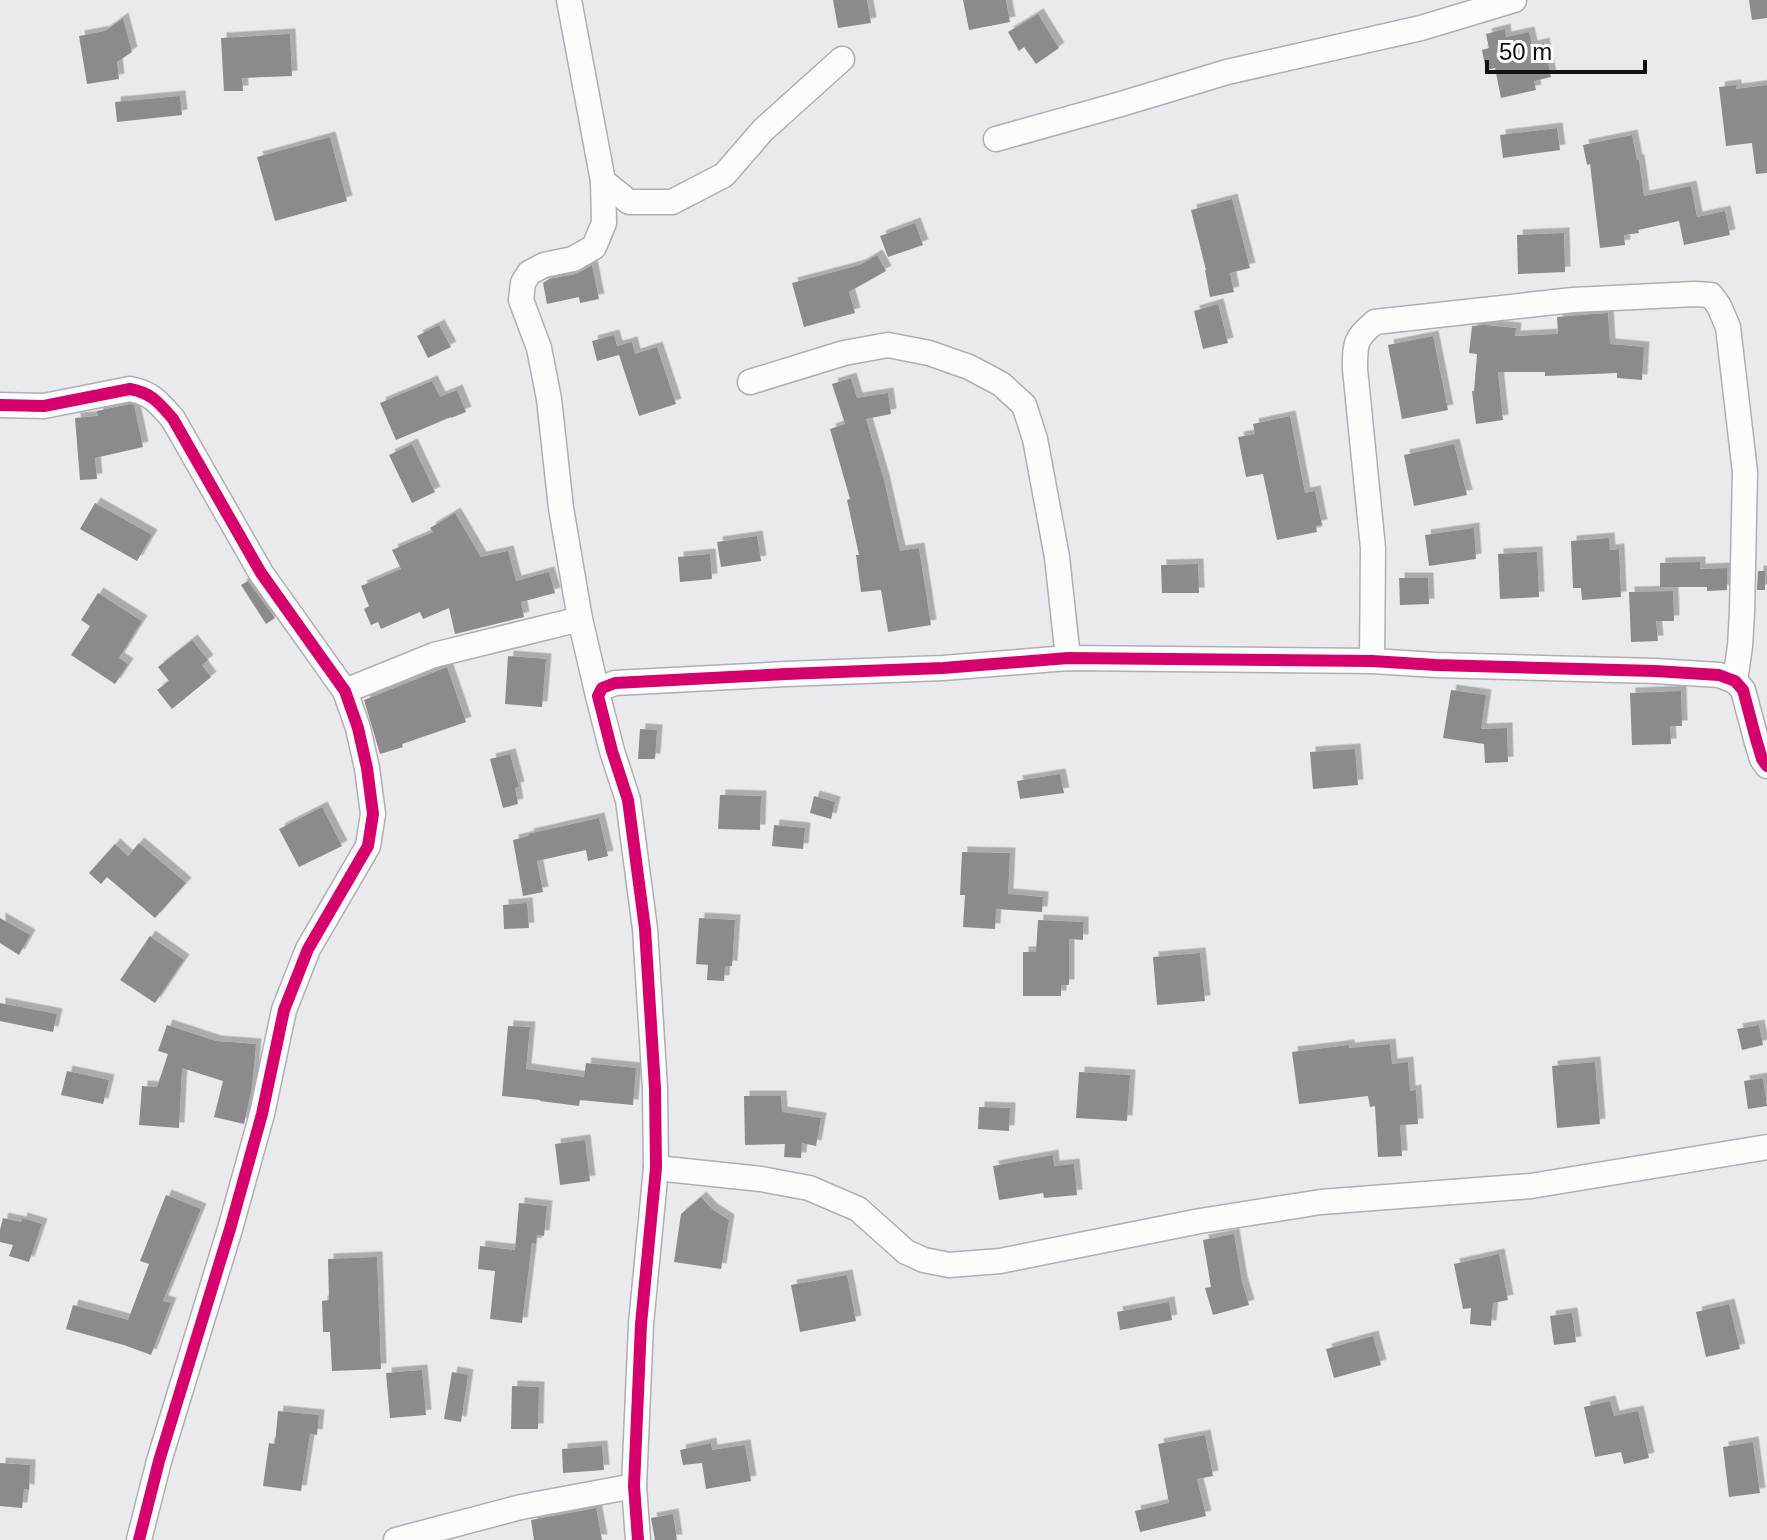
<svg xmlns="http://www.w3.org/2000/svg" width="1767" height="1540" viewBox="0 0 1767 1540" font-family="Helvetica,sans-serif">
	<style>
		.building { fill: #8c8a8c; filter: url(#shadow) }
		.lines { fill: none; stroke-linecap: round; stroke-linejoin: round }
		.street-casing { stroke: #afaeb3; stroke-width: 27 }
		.street { stroke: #fcfcfc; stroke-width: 24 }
		.cycleway-casing { stroke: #fff; stroke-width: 17 }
		.cycleway { stroke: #d6006c; stroke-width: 12 }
	</style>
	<defs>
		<filter id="shadow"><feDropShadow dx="5.5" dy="-5.5" stdDeviation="0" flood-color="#0004"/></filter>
	</defs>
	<rect width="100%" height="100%" fill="#e9e9ee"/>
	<!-- building -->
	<g class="building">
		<path d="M833,0H867L871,23L838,28Z"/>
		<path d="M963,0H1006L1010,22L969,30Z"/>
		<path d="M1749,0H1767V18L1752,20Z"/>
		<path d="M1038,14L1059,48L1036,64L1024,47L1019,51L1008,32Z"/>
		<path d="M123,18L132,52L117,62L119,79L87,84L79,36L105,31Z"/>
		<path d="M1505,29L1506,37L1529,32L1532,46L1544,43L1551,77L1534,81L1536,90L1501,98L1495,68L1486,70L1482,50L1489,48L1486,34Z"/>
		<path d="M290,34L292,76L242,78L243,91H224L221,38Z"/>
		<path d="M1736,85V89L1767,85V173L1756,174L1752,143L1726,146L1719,87Z"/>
		<path d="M180,96L182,115L117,122L115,102Z"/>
		<path d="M1557,128L1560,150L1503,158L1500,135Z"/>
		<path d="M1632,135L1637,160H1639L1644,196L1691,186L1697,217L1725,211L1730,235L1684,245L1679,221L1638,230L1639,233L1624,235L1625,245L1600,248L1590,164L1587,165L1583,145Z"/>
		<path d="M330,137L347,201L275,221L257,157Z"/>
		<path d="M1232,199L1250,268L1230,273L1234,292L1210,297L1205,270H1206L1191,210Z"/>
		<path d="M915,223L923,245L888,257L880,236Z"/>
		<path d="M1564,233L1565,272L1518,274L1517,235Z"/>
		<path d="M877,255L886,271L849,292L855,313L804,327L792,283L860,265Z"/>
		<path d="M592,265L599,299L580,303L579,297L547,304L543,283L549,279L576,274Z"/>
		<path d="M1218,304L1228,343L1203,349L1194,311Z"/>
		<path d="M1608,313L1610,344L1644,347L1642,380L1617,378V373L1545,376V372H1498L1503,420L1476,424L1472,391H1474L1477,354L1469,353L1472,326L1485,325L1516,328L1515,336L1558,334L1557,317Z"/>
		<path d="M439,325L451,347L428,358L417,336Z"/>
		<path d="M614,335L617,346L632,342L635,354L657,347L676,404L639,416L619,355L597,361L592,341Z"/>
		<path d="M1433,336L1448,410L1402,419L1388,345Z"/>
		<path d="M851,378L857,398L888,393L891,414L866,419L884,480L900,551L919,548L931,625L888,632L881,590L861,592L856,555H859L847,500L850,499L830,429L845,424L832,384Z"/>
		<path d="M432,381L440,397L457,390L466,412L451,418V417L396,440L380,403Z"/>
		<path d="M130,404L134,405L143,447L95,458L97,479L80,480L75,418L98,416L97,411Z"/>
		<path d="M1290,416L1305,493L1315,491L1322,525L1316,526L1317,532L1277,540L1263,474L1246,477L1238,437L1255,434L1253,424Z"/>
		<path d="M412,444L435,492L412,503L389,455Z"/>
		<path d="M1454,444L1467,495L1414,506L1404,455Z"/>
		<path d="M95,503L152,535L137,561L80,529Z"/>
		<path d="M455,513L481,557L508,551L516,581L549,572L555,593L521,602L524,617L455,634L449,608L423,619L420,612L381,629L378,622L371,625L364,609L369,606L361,586L401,569L392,550L433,532L430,528Z"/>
		<path d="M1474,528L1476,559L1429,566L1425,535Z"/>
		<path d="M757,536L761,561L721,567L717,542Z"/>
		<path d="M1609,538L1610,550L1619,549L1621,597L1582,600L1581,588H1573L1571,541Z"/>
		<path d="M1537,552L1539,597L1500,599L1498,554Z"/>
		<path d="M710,554L712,579L680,582L678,557Z"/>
		<path d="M1700,562V569L1727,568V590L1707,591V587H1660V563Z"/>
		<path d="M1198,564L1199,593H1162L1161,565Z"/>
		<path d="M1758,571H1765V590H1757Z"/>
		<path d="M1399,578H1428L1429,604L1400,605Z"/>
		<path d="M248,581L275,618L266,624L241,585Z"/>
		<path d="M1673,591L1674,621H1656L1658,641L1631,642L1629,592Z"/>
		<path d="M98,593L142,621L119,658L128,664L115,684L71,655L90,626L81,620Z"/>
		<path d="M192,640L208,660L202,665L211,677L172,709L157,690L169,681L158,667Z"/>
		<path d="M508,656L546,659L542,707L505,704Z"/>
		<path d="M447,667L466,722L402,744L403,747L380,754L364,700Z"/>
		<path d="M1451,690L1486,695L1481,729L1507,728L1508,762L1485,763L1484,744L1443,738Z"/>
		<path d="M1681,691L1682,726H1670L1671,744L1632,745L1630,693Z"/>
		<path d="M640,729L657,730L655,759H638Z"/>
		<path d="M1355,749L1358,785L1313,789L1310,752Z"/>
		<path d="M510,754L519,787L515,788L518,804L503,808L490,759Z"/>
		<path d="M1060,774L1064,793L1020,799L1017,781Z"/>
		<path d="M720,795L761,796L760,830L718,829Z"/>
		<path d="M814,796L835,802L831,819L810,813Z"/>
		<path d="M322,807L342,846L299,867L279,829Z"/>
		<path d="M599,818L608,856L588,861L586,850L537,861L543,892L523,896L513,840L529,836L528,834Z"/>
		<path d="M774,825L805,828L803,849L772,846Z"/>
		<path d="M139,843L186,883L155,918L107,877L101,884L89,873L115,844L128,856Z"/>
		<path d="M962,852L1010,853L1008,894L1043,897L1042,912L996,909L995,929L963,927L965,895H960Z"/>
		<path d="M527,903L529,928L504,929L503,905Z"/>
		<path d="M0,918L30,935L19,955L0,943Z"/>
		<path d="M699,918L735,920L732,966H725L724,981L707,980L708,965L696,964Z"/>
		<path d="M1038,920L1083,922V940L1069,939V985H1061V996H1023V952H1036Z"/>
		<path d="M150,936L184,960L155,1003L120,980Z"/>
		<path d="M1200,953L1205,1001L1157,1005L1153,957Z"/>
		<path d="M0,1003L57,1014L53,1032L0,1021Z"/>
		<path d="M167,1025L216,1041L256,1044L252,1087L244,1124L214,1117L223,1081L182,1068L179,1128L139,1125L142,1086L157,1087L168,1054L158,1051Z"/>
		<path d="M1759,1025L1763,1045L1742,1050L1737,1029Z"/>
		<path d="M508,1026L530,1027L526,1069L584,1077L586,1063L636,1068L633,1105L580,1100L579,1106L540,1101V1100L502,1096Z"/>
		<path d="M1390,1044L1392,1064L1408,1062L1410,1091L1416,1090L1418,1124L1400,1125L1402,1156L1378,1157L1375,1106L1370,1107L1368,1096L1299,1104L1292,1052L1349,1045V1048Z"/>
		<path d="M1595,1062L1600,1124L1557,1128L1552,1066Z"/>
		<path d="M67,1071L109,1080L103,1104L61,1095Z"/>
		<path d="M1079,1072L1130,1075L1127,1121L1076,1118Z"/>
		<path d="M1763,1078L1767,1106L1748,1109L1744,1081Z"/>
		<path d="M744,1096H781L782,1112L821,1118L816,1146L802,1143L801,1158L784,1157L785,1144L745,1145Z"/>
		<path d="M979,1107L1010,1108L1009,1131L978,1129Z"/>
		<path d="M585,1140L590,1181L560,1185L555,1144Z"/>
		<path d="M1053,1155L1054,1166L1074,1164L1077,1195L1044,1198L1043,1193L999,1200L993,1166Z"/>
		<path d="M166,1195L201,1209L163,1301L171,1303L151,1355L124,1345L66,1329L73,1305L128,1320L149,1264L140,1261Z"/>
		<path d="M701,1197L712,1209L729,1220L721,1269L674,1262L681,1214Z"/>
		<path d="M519,1203L547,1206L544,1236L537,1235L536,1244L532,1243L522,1323L490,1319L495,1271L478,1269L480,1246L515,1250Z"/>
		<path d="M3,1218L21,1222L22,1218L42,1224L29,1262L9,1256L13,1245L0,1242V1230Z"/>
		<path d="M1234,1234L1242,1282L1249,1305L1213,1315L1205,1288L1211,1287L1203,1240Z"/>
		<path d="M1499,1254L1508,1300L1493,1303L1491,1326L1470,1324L1471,1308L1463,1309L1454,1264Z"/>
		<path d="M377,1257L381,1369L332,1371L330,1332H323L322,1301L329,1300L328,1259Z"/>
		<path d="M847,1275L856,1321L800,1332L791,1285Z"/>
		<path d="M1169,1302L1172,1320L1120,1330L1117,1312Z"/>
		<path d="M1729,1304L1740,1349L1706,1357L1696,1312Z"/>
		<path d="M1572,1313L1576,1342L1554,1345L1550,1316Z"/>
		<path d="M1373,1336L1381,1365L1334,1378L1326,1349Z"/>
		<path d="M422,1370L426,1415L390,1418L386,1373Z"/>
		<path d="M452,1372L468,1375L461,1422L444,1419Z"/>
		<path d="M512,1386L539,1387L538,1429H511Z"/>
		<path d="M1610,1401L1614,1416L1638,1411L1649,1458L1624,1464L1621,1452L1595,1457L1584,1407Z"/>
		<path d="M278,1411L319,1415L317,1435L310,1434L301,1491L263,1486L269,1443L275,1444Z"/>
		<path d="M1205,1435L1213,1476L1197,1479L1206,1516L1140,1532L1135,1511L1169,1503L1158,1444Z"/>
		<path d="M1753,1442L1760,1493L1729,1497L1723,1447Z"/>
		<path d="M711,1443L712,1450L745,1445L751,1481L706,1489L702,1463L683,1465L680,1450Z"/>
		<path d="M602,1446L604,1470L563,1473L562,1449Z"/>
		<path d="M0,1463L30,1465L29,1490L24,1489L22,1508L0,1506Z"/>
		<path d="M596,1508L602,1540H534L531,1520Z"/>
		<path d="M673,1514L677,1540H655L651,1518Z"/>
	</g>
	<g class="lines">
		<defs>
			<g id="street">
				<path d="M569,0L603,181L604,223L594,247L573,259L544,265L529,273L523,283L521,300L539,348L549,399L561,508L580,619L598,696"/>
				<path d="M996,139L1121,104L1227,72L1421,28L1514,0"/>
				<path d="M603,181L629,202H672L724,175L763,130L842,59"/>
				<path d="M750,382L844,353L888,345L929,353L969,367L1001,384L1024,405L1035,439L1057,557L1068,658"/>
				<path d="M0,405L44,406L130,389C152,393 159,403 173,419L261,573L345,691L358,728L367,768L373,814L368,846L308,949L284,1010L262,1114L230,1229L159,1461L139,1540"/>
				<path d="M1372,661L1373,548L1355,369C1355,343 1355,338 1375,322L1573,300L1695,294L1711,295L1719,306L1728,327L1745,472L1742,612L1740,646L1735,681"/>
				<path d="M345,691L434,655L580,619"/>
				<path d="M656,1168L761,1179L809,1188L858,1209L906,1252L924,1260L949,1265L1000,1261L1200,1221L1321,1202L1531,1186L1767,1147"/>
				<path d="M396,1540L521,1507L634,1486"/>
				<path d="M638,1540L634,1486L641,1324L656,1168L655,1088L645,929L628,800L612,751L598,696L602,688L615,683L786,674L943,668L1068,658L1372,661L1436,665L1655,671L1719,675L1735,681L1743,690L1756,739L1762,759L1767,766"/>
			</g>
		</defs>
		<!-- street casing -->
		<use href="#street" class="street-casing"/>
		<!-- street -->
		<use href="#street" class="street"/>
		<defs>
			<g id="cycleway">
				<path d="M0,405L44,406L130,389C152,393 159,403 173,419L261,573L345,691L358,728L367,768L373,814L368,846L308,949L284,1010L262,1114L230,1229L159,1461L139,1540"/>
				<path d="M638,1540L634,1486L641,1324L656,1168L655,1088L645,929L628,800L612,751L598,696L602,688L615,683L786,674L943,668L1068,658L1372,661L1436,665L1655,671L1719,675L1735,681L1743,690L1756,739L1762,759L1767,766"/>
			</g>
		</defs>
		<!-- cycleway casing -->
		<use href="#cycleway" class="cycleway-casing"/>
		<!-- cycleway -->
		<use href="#cycleway" class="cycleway"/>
	</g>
	<!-- scale -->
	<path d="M1487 60v12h158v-12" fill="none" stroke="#100f13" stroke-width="4"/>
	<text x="1499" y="60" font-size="24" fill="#100f13" stroke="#ffffff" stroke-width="6" paint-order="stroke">50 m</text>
</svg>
